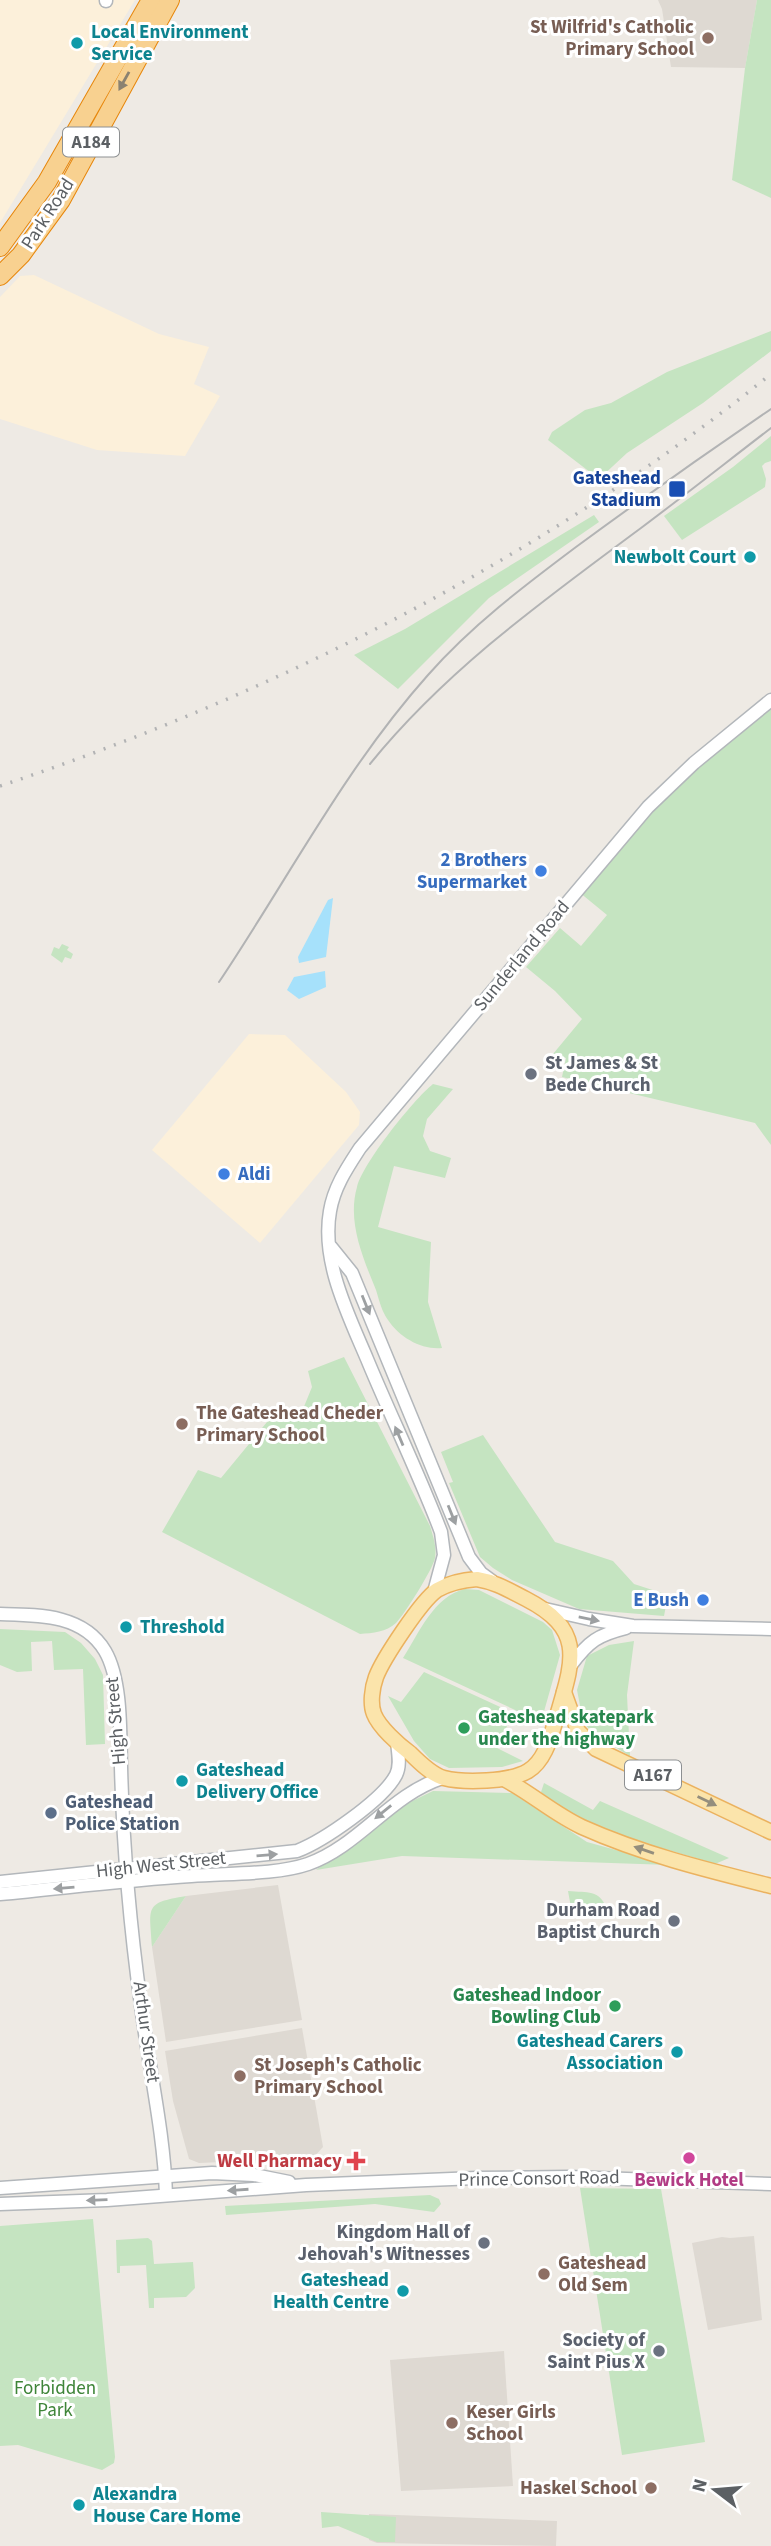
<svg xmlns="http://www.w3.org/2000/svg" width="771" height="2546" viewBox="0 0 771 2546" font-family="'Source Sans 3',sans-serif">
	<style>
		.commercial { fill: #fcf0da }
		.education { fill: #ded9d2 }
		.green { fill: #c5e4c1 }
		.water { fill: #a6e1fb }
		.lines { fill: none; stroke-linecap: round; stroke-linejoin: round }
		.secondary-casing { stroke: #b3b7bb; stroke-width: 15 }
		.primary-casing { stroke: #ebb25f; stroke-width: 17 }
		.highway-casing { stroke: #e7860a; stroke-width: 20 }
		.secondary { stroke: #fff; stroke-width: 12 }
		.primary { stroke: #fbe4ab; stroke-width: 14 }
		.highway { stroke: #f8d190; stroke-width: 18 }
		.tram { stroke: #b2b3b4; stroke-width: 2 }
		.rail { stroke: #b2b3b4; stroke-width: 3.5; stroke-dasharray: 2 9; stroke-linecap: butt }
		.oneway { fill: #8b8271 }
		.oneway2 { fill: #9da0a2 }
		.oneway3 { fill: #948e7d }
		.education-dot { fill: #8d6e63; stroke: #fff; stroke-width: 2.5 }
		.culture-dot { fill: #0f9aa8; stroke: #fff; stroke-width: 2.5 }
		.transit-dot { fill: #1a4fb4; stroke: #fff; stroke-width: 2.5 }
		.shop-dot { fill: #3f7fe0; stroke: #fff; stroke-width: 2.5 }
		.worship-dot { fill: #6b7280; stroke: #fff; stroke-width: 2.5 }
		.leisure-dot { fill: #2e9e5b; stroke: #fff; stroke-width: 2.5 }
		.service-dot { fill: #5c6f8a; stroke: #fff; stroke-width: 2.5 }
		.hotel-dot { fill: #d1479c; stroke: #fff; stroke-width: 2.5 }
		.health-dot { fill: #e0444e; stroke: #fff; stroke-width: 2.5 }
		.labels { text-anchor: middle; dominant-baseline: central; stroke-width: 6; stroke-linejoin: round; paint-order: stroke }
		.shield { fill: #fff; stroke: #8d9092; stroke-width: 2 }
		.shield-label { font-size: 18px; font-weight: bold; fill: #5c6064 }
		.education-label { font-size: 19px; font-weight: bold; fill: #785e54; stroke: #fff; text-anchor: start }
		.culture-label { font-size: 19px; font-weight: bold; fill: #0d838f; stroke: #fff; text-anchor: start }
		.street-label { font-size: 19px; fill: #5c6064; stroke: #fff }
		.transit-label { font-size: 19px; font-weight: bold; fill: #164399; stroke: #fff; text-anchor: end }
		.shop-label { font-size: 19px; font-weight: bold; fill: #366cbe; stroke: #fff; text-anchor: end }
		.worship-label { font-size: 19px; font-weight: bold; fill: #5b616d; stroke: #fff; text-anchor: end }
		.leisure-label { font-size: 19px; font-weight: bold; fill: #27864d; stroke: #fff; text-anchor: start }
		.service-label { font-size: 19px; font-weight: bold; fill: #4e5e75; stroke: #fff; text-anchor: start }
		.health-label { font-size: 19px; font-weight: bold; fill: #be3a42; stroke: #fff; text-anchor: end }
		.hotel-label { font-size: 19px; font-weight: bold; fill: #b23c85; stroke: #fff }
		.park-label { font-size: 19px; fill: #3f8539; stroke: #fff }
	</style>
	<rect width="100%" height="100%" fill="#eeeae4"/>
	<!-- commercial -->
	<g class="commercial">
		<path d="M0,0H135L0,223Z"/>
		<path d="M34,275L159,334L209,347L194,384L220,396L185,456L97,450L0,419V297L20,276Z"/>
		<path d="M249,1034L285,1035L346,1092L360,1112L359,1125L260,1243L152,1150Z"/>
	</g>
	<!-- education -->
	<g class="education">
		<path d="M658,0H757L745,68L671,67L662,9Z"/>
		<path d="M278,1885L302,2020L166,2042L152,1947L186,1896Z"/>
		<path d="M302,2028L323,2147L313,2158L199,2163L189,2159L173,2101L165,2051Z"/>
		<path d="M754,2236L762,2320L708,2330L692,2243L722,2237L730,2238Z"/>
		<path d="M504,2351L513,2486L401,2491L390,2360Z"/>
		<path d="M369,2514L557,2521L556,2546L377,2543L369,2540Z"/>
	</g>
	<!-- green -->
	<g class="green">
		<path d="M757,0H771V198L732,180L745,68Z"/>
		<path d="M771,331V351L703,403L627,453L599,479L548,440L552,432L585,410L611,403L667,372Z"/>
		<path d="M771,436V461L765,463L762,466L766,479L765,487L682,540L664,516L733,467Z"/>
		<path d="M594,515L599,522L489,598L398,689L354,655L405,629Z"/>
		<path d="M769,705L771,708V1145L755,1123L562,1077L566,1058L553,1054L582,1019L555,991L526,967L560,928L581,946L607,915L579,892L650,809Z"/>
		<path d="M62,944L69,947L67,950L73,954L71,959L65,957L62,963L51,955L54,947L59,949Z"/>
		<path d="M433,1084L453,1089L427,1119L423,1136L430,1151L451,1158L445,1178L394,1166L378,1227L431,1242L428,1302L442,1348C422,1350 400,1338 388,1320C382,1312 379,1300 376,1290C363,1258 347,1222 357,1187C363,1163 413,1100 433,1084Z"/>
		<path d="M344,1357L430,1526C433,1536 437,1547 435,1558C433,1569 404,1615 396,1623C386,1632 373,1633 360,1634L162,1532L198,1470L221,1478L267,1422L303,1409L312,1387L308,1371Z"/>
		<path d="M483,1435L555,1542L613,1561L634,1584L668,1595L664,1616L579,1609L512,1580L493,1568L480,1557L449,1483L453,1482L441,1452Z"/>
		<path d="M465,1589L479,1590L543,1622L552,1630L560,1655L541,1722L403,1658C419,1633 434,1596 465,1589Z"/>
		<path d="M0,1629L65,1632L81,1643L95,1659L103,1675L105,1744L86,1745L83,1669L54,1670L52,1641L31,1642L32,1671L17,1672L0,1665Z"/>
		<path d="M634,1641L627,1695L630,1756L593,1734L583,1721L577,1690L587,1656L609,1645Z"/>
		<path d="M424,1672L513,1713L497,1748L523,1761L502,1767L449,1768L430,1759L414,1741L388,1696L401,1702Z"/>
		<path d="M544,1783L593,1810L600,1801L729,1858L715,1864C655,1845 590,1832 541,1792Z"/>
		<path d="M433,1791L512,1793L587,1842L670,1865L402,1856L316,1870L406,1804Z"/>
		<path d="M568,1891C588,1893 599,1889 607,1909L572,1913Z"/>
		<path d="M186,1896L152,1947C150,1907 143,1903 186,1896Z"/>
		<path d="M580,2188L661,2189L705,2442L622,2455Z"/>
		<path d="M430,2195L439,2199L441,2204L434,2212L375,2204L226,2215L225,2206Z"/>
		<path d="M93,2219L115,2457L114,2463L102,2470L18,2445L0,2446V2226Z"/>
		<path d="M148,2238L152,2241L154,2264L193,2262L195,2288L186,2297L154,2298V2308H149L146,2265L120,2266V2273H117L116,2240Z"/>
		<path d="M321,2512L396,2517L395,2542H377L338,2526L322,2528Z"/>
	</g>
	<!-- water -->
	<g class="water">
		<path d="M333,898L326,957L299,963L298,957L328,900Z"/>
		<path d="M325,971L326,987L299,999L287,990L294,977Z"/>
	</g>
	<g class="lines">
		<defs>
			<g id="secondary">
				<path d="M106,1V0"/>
				<path d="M331,1247L352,1273L469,1557L481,1573L492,1581"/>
				<path d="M434,1592L444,1555L441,1532C419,1474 391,1417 367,1359C348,1314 321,1261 330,1211C334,1187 347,1168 360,1148L648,807L694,763L771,700"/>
				<path d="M545,1609L589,1619L633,1626L771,1629"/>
				<path d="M0,1614C38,1615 83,1614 105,1651C122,1680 120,1733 121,1767C123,1846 130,1926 141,2005C149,2069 164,2132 166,2195"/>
				<path d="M571,1665C589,1641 598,1635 626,1628"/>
				<path d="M0,1882L297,1851C323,1841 383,1800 396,1775C401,1765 398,1753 397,1742"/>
				<path d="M0,1894C64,1888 127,1880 191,1876C226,1873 276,1875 308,1864C359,1846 390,1795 442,1778"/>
				<path d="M0,2188L212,2173L254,2175L289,2182"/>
				<path d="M0,2204L107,2200L306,2185L476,2178L569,2177L771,2184"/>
			</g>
			<g id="primary">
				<path d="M477,1579C496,1582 510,1591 526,1599C586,1630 573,1661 557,1716C551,1735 546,1760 528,1771C510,1782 464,1783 444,1778C432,1775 419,1762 410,1753C399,1745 379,1727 374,1714C370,1704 372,1688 376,1677C383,1659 421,1601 437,1590C449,1583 463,1580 477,1579Z"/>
				<path d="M564,1692L578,1731L596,1749L771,1832"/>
				<path d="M504,1779C531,1793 554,1814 582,1827C642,1854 707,1870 771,1886"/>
			</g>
			<g id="highway">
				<path d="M0,247L47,182L151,0"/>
				<path d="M0,276L21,255L61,200L170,0"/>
			</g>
		</defs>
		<!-- secondary casing -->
		<use href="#secondary" class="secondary-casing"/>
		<!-- primary casing -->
		<use href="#primary" class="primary-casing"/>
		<!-- highway casing -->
		<use href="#highway" class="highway-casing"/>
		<!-- secondary -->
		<use href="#secondary" class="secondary"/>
		<!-- primary -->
		<use href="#primary" class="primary"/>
		<!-- highway -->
		<use href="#highway" class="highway"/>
		<!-- tram -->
		<g class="tram">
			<path d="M370,764C446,670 544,600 641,528C685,495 728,461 771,428"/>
			<path d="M219,982C288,879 345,768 428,675C471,626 524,586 576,547C640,500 705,454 771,409"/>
		</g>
		<!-- rail -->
		<path class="rail" d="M0,786C278,693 543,558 771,374"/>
	</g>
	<!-- one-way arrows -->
	<defs><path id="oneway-solid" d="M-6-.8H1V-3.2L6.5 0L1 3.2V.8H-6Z" transform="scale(1.75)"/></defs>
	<use class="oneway" href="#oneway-solid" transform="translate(124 81) rotate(119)"/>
	<g class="oneway2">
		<use href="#oneway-solid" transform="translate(366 1305) rotate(68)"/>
		<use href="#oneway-solid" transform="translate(399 1436) rotate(-113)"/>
		<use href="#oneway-solid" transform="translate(452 1515) rotate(68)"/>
		<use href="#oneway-solid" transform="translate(589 1619) rotate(11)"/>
		<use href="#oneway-solid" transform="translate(383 1812) rotate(141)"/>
		<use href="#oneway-solid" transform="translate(267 1855) rotate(-5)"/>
		<use href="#oneway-solid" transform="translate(64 1888) rotate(175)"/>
		<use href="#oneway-solid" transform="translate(238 2190) rotate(176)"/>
		<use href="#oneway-solid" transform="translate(97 2200) rotate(178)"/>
	</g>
	<g class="oneway3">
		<use href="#oneway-solid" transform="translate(707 1801) rotate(26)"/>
		<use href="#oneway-solid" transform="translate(644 1850) rotate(-161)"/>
	</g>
	<!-- markers -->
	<g class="education-dot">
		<circle cx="708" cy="38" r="7"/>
		<circle cx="182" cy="1424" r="7"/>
		<circle cx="240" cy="2076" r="7"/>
		<circle cx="544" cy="2274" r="7"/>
		<circle cx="452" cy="2423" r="7"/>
		<circle cx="651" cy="2488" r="7"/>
	</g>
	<g class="culture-dot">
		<circle cx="77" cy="43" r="7"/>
		<circle cx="750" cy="557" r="7"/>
		<circle cx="126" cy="1627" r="7"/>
		<circle cx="182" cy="1781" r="7"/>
		<circle cx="677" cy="2052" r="7"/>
		<circle cx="403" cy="2291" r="7"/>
		<circle cx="79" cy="2505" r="7"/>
	</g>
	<rect class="transit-dot" x="668" y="480" width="18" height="18" rx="3.5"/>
	<g class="shop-dot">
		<circle cx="541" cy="871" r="7"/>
		<circle cx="224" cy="1174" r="7"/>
		<circle cx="703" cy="1600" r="7"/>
	</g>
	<g class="worship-dot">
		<circle cx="531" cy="1074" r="7"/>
		<circle cx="674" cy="1921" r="7"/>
		<circle cx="484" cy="2243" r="7"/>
		<circle cx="659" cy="2351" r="7"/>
	</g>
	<g class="leisure-dot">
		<circle cx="464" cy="1728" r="7"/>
		<circle cx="615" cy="2006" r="7"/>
	</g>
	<circle class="service-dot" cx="51" cy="1813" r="7"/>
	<circle class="hotel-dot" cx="689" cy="2158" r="7"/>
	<path class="health-dot" d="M352.5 2150.5h7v7h7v7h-7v7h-7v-7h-7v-7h7z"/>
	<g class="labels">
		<!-- shield labels -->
		<g class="shield">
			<rect x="63" y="127.5" width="56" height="29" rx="5"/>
			<rect x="625" y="1760.5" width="56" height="29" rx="5"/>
		</g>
		<g class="shield-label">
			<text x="91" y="142">A184</text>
			<text x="653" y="1775">A167</text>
		</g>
		<!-- education labels -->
		<g class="education-label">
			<text x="694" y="27" text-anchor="end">St Wilfrid's Catholic<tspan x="694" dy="22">Primary School</tspan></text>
			<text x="196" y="1413">The Gateshead Cheder<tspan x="196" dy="22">Primary School</tspan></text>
			<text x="254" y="2065">St Joseph's Catholic<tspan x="254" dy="22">Primary School</tspan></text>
			<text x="558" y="2263">Gateshead<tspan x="558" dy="22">Old Sem</tspan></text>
			<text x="466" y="2412">Keser Girls<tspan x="466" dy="22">School</tspan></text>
			<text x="637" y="2488" text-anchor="end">Haskel School</text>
		</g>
		<!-- culture labels -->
		<g class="culture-label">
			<text x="91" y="32">Local Environment<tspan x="91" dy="22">Service</tspan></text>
			<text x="736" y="557" text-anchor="end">Newbolt Court</text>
			<text x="140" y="1627">Threshold</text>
			<text x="196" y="1770">Gateshead<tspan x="196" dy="22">Delivery Office</tspan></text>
			<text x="663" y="2041" text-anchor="end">Gateshead Carers<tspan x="663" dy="22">Association</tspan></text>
			<text x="389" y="2280" text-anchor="end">Gateshead<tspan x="389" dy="22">Health Centre</tspan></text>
			<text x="93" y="2494">Alexandra<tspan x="93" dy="22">House Care Home</tspan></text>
		</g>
		<!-- street labels -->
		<g class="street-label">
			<text transform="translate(48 214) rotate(-57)">Park Road</text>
			<text transform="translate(522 956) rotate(-50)">Sunderland Road</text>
			<text transform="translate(116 1721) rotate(-95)">High Street</text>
			<text transform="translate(161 1865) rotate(-6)">High West Street</text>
			<text transform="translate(146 2032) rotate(82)">Arthur Street</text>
			<text transform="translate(539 2179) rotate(-1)">Prince Consort Road</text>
		</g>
		<!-- transit labels -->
		<g class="transit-label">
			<text x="661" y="478">Gateshead<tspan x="661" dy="22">Stadium</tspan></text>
		</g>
		<!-- shop labels -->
		<g class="shop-label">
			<text x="527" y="860">2 Brothers<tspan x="527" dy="22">Supermarket</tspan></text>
			<text x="238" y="1174" text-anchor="start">Aldi</text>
			<text x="689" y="1600">E Bush</text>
		</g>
		<!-- worship labels -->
		<g class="worship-label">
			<text x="545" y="1063" text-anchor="start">St James &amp; St<tspan x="545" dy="22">Bede Church</tspan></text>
			<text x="660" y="1910">Durham Road<tspan x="660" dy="22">Baptist Church</tspan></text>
			<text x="470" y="2232">Kingdom Hall of<tspan x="470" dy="22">Jehovah's Witnesses</tspan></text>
			<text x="645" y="2340">Society of<tspan x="645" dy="22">Saint Pius X</tspan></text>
		</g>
		<!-- leisure labels -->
		<g class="leisure-label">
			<text x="478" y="1717">Gateshead skatepark<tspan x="478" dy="22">under the highway</tspan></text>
			<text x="601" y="1995" text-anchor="end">Gateshead Indoor<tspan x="601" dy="22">Bowling Club</tspan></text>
		</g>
		<!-- service labels -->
		<g class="service-label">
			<text x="65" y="1802">Gateshead<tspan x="65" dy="22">Police Station</tspan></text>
		</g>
		<!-- health labels -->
		<g class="health-label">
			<text x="342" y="2161">Well Pharmacy</text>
		</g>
		<!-- hotel labels -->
		<g class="hotel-label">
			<text x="689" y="2180">Bewick Hotel</text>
		</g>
		<!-- park labels -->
		<g class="park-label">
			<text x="55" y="2388">Forbidden<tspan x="55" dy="22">Park</tspan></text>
		</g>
	</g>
	<!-- north arrow -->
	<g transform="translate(715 2490) rotate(286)" stroke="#ffffff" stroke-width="5" paint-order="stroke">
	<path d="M0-5L12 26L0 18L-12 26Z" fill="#5c6064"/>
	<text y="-10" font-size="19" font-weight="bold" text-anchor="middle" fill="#5c6064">N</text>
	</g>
</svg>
